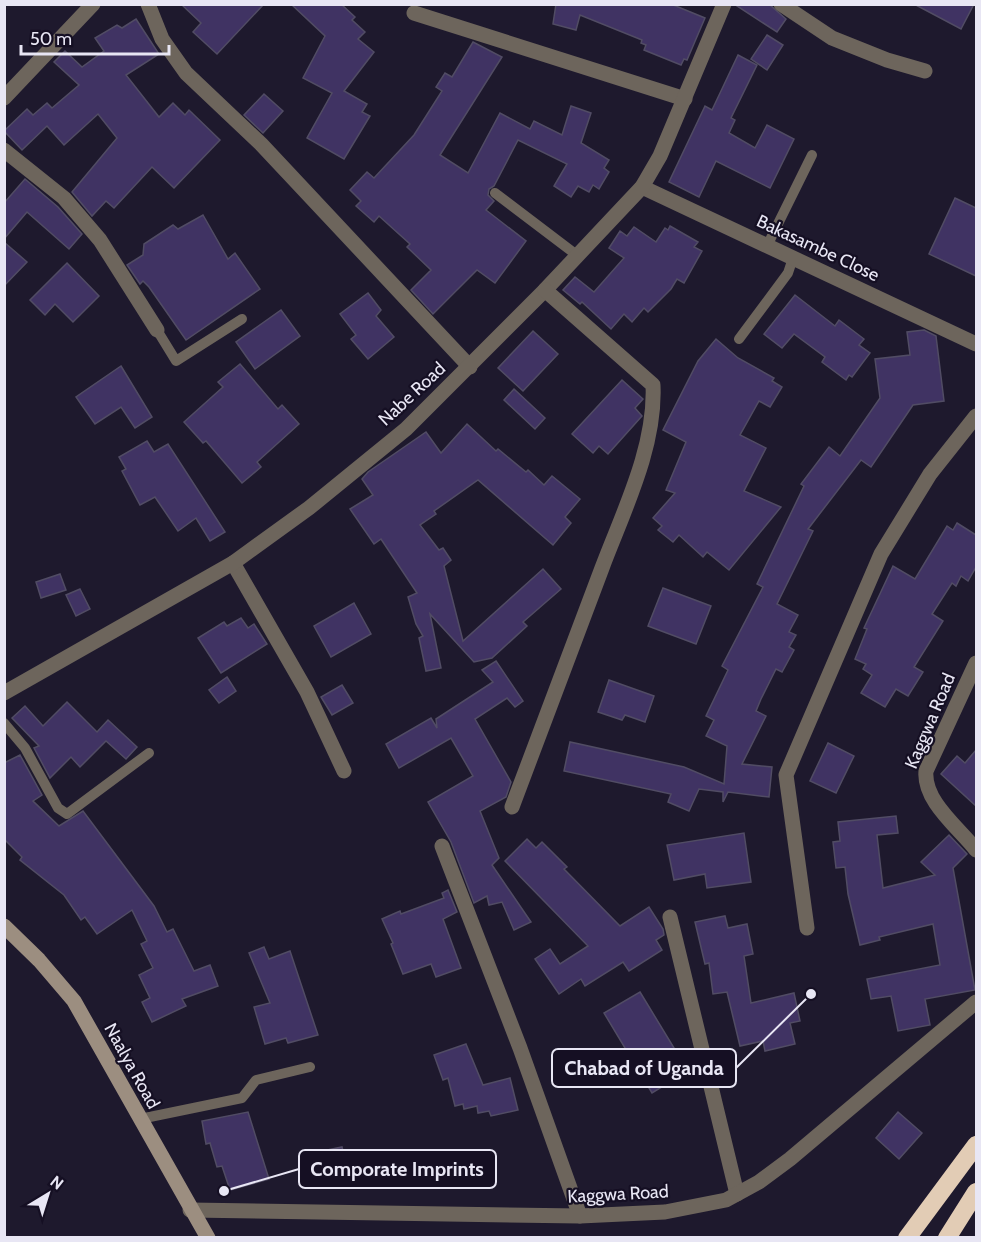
<svg xmlns="http://www.w3.org/2000/svg" width="981" height="1242" viewBox="0 0 981 1242" font-family="Cabin,sans-serif">
	<style>
		.building { fill: #403363; stroke: #514c64; stroke-width: 1.5 }
		.lines { fill: none; stroke-linecap: round; stroke-linejoin: round }
		.service { stroke: #6d655c; stroke-width: 10 }
		.minor { stroke: #6d655c; stroke-width: 15 }
		.secondary { stroke: #9c8e80; stroke-width: 15 }
		.motorway { stroke: #e2ccb5; stroke-width: 18 }
		.labels { text-anchor: middle; dominant-baseline: central; stroke-width: 4.5; stroke-linejoin: round; paint-order: stroke }
		.street-label { font-size: 18px; fill: #e8e6f4; stroke: #150f23 }
		.leader { fill: none; stroke: #e8e6f4; stroke-width: 2 }
		.callout-dot { fill: #e8e6f4; stroke: #150f23; stroke-width: 2 }
		.callout { fill: #150f23; stroke: #e8e6f4; stroke-width: 2 }
		.callout-label { font-size: 20px; text-anchor: middle; font-weight: bold; fill: #e8e6f4 }
	</style>
	<rect width="100%" height="100%" fill="#1e192d"/>
	<!-- building -->
	<g class="building">
		<path d="M181,4H264L217,54L193,32L201,23Z"/>
		<path d="M291,4H341L355,17L352,20L365,32L358,39L374,52L344,91L367,104L362,112L370,116L344,159L307,138L332,93L303,78L325,36Z"/>
		<path d="M556,4H671L705,18L687,60L684,59L681,65L644,50L646,45L641,43L642,40L580,15L576,30L553,24Z"/>
		<path d="M734,4H769L786,19L777,32Z"/>
		<path d="M914,4H974L961,29Z"/>
		<path d="M136,19L159,54L126,75L159,117L173,103L185,115L189,110L220,140L174,188L152,167L114,208L106,201L92,216L72,192L117,138L98,114L64,145L47,126L22,150L4,131L27,109L33,115L47,103L52,108L79,85L54,62L65,51L82,67L104,51L95,38L117,25L122,28Z"/>
		<path d="M767,35L783,45L767,70L751,59Z"/>
		<path d="M473,42L502,57L440,155L468,173L500,113L530,129L534,121L562,135L571,106L591,113L581,143L609,160L604,168L609,172L599,189L593,185L589,192L578,186L571,197L554,186L567,164L518,140L494,186L489,189L488,195L494,201L486,210L526,241L495,283L477,270L433,314L411,290L431,270L407,247L410,244L379,216L374,222L356,206L361,201L350,190L367,172L374,178L414,135L442,91L436,87L445,73L452,77Z"/>
		<path d="M738,55L757,65L731,118L735,120L729,133L755,148L767,125L794,139L770,188L716,161L699,197L669,182L705,106L712,110Z"/>
		<path d="M264,94L283,111L263,133L244,115Z"/>
		<path d="M25,179L58,207L82,234L69,249L27,212L4,239V203Z"/>
		<path d="M955,198L976,208V276L929,254Z"/>
		<path d="M203,215L228,259L235,253L260,289L186,340L149,287L143,281L140,284L127,265L143,255L144,244L173,225L178,229Z"/>
		<path d="M670,226L698,242L694,247L702,251L684,283L677,279L671,289L648,312L644,308L632,322L624,314L611,329L582,302L580,304L563,290L575,277L594,292L624,258L609,248L620,231L627,236L634,227L656,242L665,228L668,230Z"/>
		<path d="M4,242L27,262L4,286Z"/>
		<path d="M67,263L99,296L73,322L55,304L45,315L30,300Z"/>
		<path d="M368,293L381,310L376,316L394,337L368,359L351,339L356,335L340,314Z"/>
		<path d="M795,295L835,326L839,320L864,339L859,345L870,353L852,377L849,375L846,380L822,362L825,357L794,334L782,348L764,334Z"/>
		<path d="M281,310L300,336L255,369L236,342Z"/>
		<path d="M924,330L936,336L944,401L913,405L871,467L861,460L808,529L813,531L777,604L798,615L789,632L796,635L789,647L794,650L782,672L776,669L761,699L756,711L766,716L742,764L772,767L769,797L728,792L723,802V792L699,789L689,811L668,802L671,794L564,771L570,742L684,767L724,784L727,746L706,736L714,720L706,716L728,670L722,666L763,587L757,584L804,486L801,484L829,447L840,456L880,398L875,359L910,355L907,332Z"/>
		<path d="M533,331L558,354L523,391L498,368Z"/>
		<path d="M716,339L738,358L774,378L772,381L782,387L770,407L759,401L740,435L766,448L744,491L781,507L729,570L707,552L703,557L679,535L673,542L658,530L662,526L653,518L675,493L666,490L686,442L663,430L698,361Z"/>
		<path d="M240,364L278,409L282,405L299,424L257,462L261,467L242,483L206,441L203,443L184,422L223,387L218,382Z"/>
		<path d="M121,366L152,417L135,428L121,407L95,424L76,397Z"/>
		<path d="M622,380L643,399L635,408L642,416L608,454L599,446L593,453L572,434Z"/>
		<path d="M514,389L545,418L535,429L504,400Z"/>
		<path d="M467,424L496,451L498,449L526,472L528,470L544,485L552,476L580,499L565,517L571,523L553,545L478,480L434,511L436,514L420,525L439,550L443,548L451,560L444,566L463,641L543,569L561,589L523,622L527,626L492,658L474,662L430,614L441,668L426,671L419,638L423,636L416,624L408,597L417,593L381,539L374,544L350,509L373,495L362,479L368,472L426,432L441,453Z"/>
		<path d="M147,441L154,452L168,444L225,532L210,541L196,518L178,531L155,497L140,505L122,471L126,469L119,457Z"/>
		<path d="M957,523L976,535V567L968,581L961,576L956,586L952,583L932,614L943,621L914,667L923,672L908,696L896,689L885,707L861,693L872,675L863,669L866,664L855,659L867,629L864,628L893,566L915,579L947,526L953,530Z"/>
		<path d="M60,574L66,590L41,598L36,582Z"/>
		<path d="M663,588L711,606L696,644L648,626Z"/>
		<path d="M80,589L90,609L76,616L66,595Z"/>
		<path d="M354,603L371,634L331,657L314,626Z"/>
		<path d="M241,618L248,628L254,624L267,644L221,673L198,638L224,622L227,626Z"/>
		<path d="M496,661L523,701L515,707L507,698L475,719L511,782L506,797L480,811L499,858L492,865L531,922L514,930L502,902L489,905L487,896L474,903L451,842L428,802L473,776L451,738L399,768L386,744L431,718L437,728L436,719L493,682L482,670Z"/>
		<path d="M227,677L236,691L219,703L209,690Z"/>
		<path d="M609,680L654,696L645,722L625,715L622,720L598,712Z"/>
		<path d="M342,685L353,703L332,715L321,697Z"/>
		<path d="M67,702L97,732L108,720L137,747L126,759L106,741L80,767L71,757L50,778L34,748L39,746L12,718L25,706L43,726Z"/>
		<path d="M828,743L854,756L836,793L810,781Z"/>
		<path d="M976,750V806L941,774L957,756L965,763Z"/>
		<path d="M20,755L42,795L33,801L59,826L83,811L154,906L167,932L173,929L194,971L210,965L218,986L182,999L186,1006L152,1022L142,1002L150,998L139,975L153,968L141,944L147,941L132,910L97,934L85,917L81,920L64,895L20,860L22,857L4,839V763Z"/>
		<path d="M896,816L898,833L877,835L883,888L935,875L921,862L949,835L967,854L953,868L975,990L925,999L930,1025L898,1031L891,996L871,999L867,979L940,965L933,924L879,937L880,940L860,945L848,894L845,867L836,868L833,842L840,841L838,822Z"/>
		<path d="M744,833L751,882L707,888L705,874L674,880L667,845Z"/>
		<path d="M527,839L536,848L542,842L567,867L564,869L620,926L649,907L663,929L664,935L656,940L662,950L629,971L623,962L585,986L581,979L559,994L535,959L550,949L560,964L588,946L505,861Z"/>
		<path d="M448,890L457,912L443,919L461,968L436,977L431,964L403,974L391,944L393,943L382,919L400,911L401,914L444,898L442,893Z"/>
		<path d="M725,916L728,928L747,924L753,954L744,956L751,1003L794,993L800,1021L790,1023L795,1044L765,1051L763,1041L740,1046L727,992L713,994L709,963L705,964L695,922Z"/>
		<path d="M264,947L269,959L290,951L318,1035L288,1043L286,1038L265,1044L254,1007L270,1003L249,953Z"/>
		<path d="M640,992L688,1071L652,1093L604,1013Z"/>
		<path d="M466,1044L483,1085L510,1078L518,1110L491,1116L489,1111L478,1113L477,1106L464,1109L463,1104L455,1106L448,1078L443,1080L434,1055Z"/>
		<path d="M248,1112L269,1179L230,1190L222,1166L217,1167L210,1143L206,1144L202,1121Z"/>
		<path d="M898,1112L922,1133L899,1159L876,1138Z"/>
		<path d="M342,1147L347,1168L313,1175L308,1154Z"/>
	</g>
	<g class="lines">
		<!-- service -->
		<g class="service">
			<path d="M495,193L578,256"/>
			<path d="M767,246L812,155"/>
			<path d="M157,330L176,361L242,319"/>
			<path d="M739,339L788,273L793,258"/>
			<path d="M4,723L25,748L58,808L67,814L149,753"/>
			<path d="M140,1119L242,1098L256,1080L310,1067"/>
		</g>
		<!-- minor -->
		<g class="minor">
			<path d="M148,4L162,39L186,73L261,144L470,367"/>
			<path d="M781,4L832,38L887,60L925,71"/>
			<path d="M414,13L685,99"/>
			<path d="M4,98L93,4"/>
			<path d="M4,150L64,198L100,240L157,330"/>
			<path d="M642,187L976,344"/>
			<path d="M233,563L307,692L344,771"/>
			<path d="M976,663L926,771C923,801 959,828 976,850"/>
			<path d="M4,693L233,563L309,508L406,429L545,290L642,187L660,156L724,4"/>
			<path d="M512,807C542,727 572,648 602,568C623,512 656,447 653,385L545,290"/>
			<path d="M442,846L520,1048L580,1216"/>
			<path d="M670,917L737,1194"/>
			<path d="M807,928L786,775L881,554L930,474L976,416"/>
			<path d="M190,1210L580,1216L665,1212L726,1200L759,1182L790,1159L976,1002"/>
		</g>
		<!-- secondary -->
		<path class="secondary" d="M4,926L39,960L74,1001L208,1238"/>
		<!-- motorway -->
		<g class="motorway">
			<path d="M907,1238L976,1145"/>
			<path d="M947,1238L976,1192"/>
		</g>
	</g>
	<g class="labels">
		<!-- street labels -->
		<g class="street-label">
			<text transform="translate(818 248) rotate(25)">Bakasambe Close</text>
			<text transform="translate(412 394) rotate(-43)">Nabe Road</text>
			<text transform="translate(930 721) rotate(-67)">Kaggwa Road</text>
			<text transform="translate(132 1066) rotate(61)">Naalya Road</text>
			<text transform="translate(618 1194) rotate(-3)">Kaggwa Road</text>
		</g>
	</g>
	<!-- callouts -->
	<path class="leader" d="M811 994L736 1068M224 1191L299 1169"/>
	<g class="callout-dot">
		<circle cx="811" cy="994" r="6"/>
		<circle cx="224" cy="1191" r="6"/>
	</g>
	<g class="callout">
		<rect x="552" y="1049" width="184" height="38" rx="6"/>
		<rect x="299" y="1150" width="197" height="38" rx="6"/>
	</g>
	<g class="callout-label">
		<text x="644" y="1075">Chabad of Uganda</text>
		<text x="397" y="1176">Comporate Imprints</text>
	</g>
	<!-- border -->
	<rect width="981" height="1242" fill="none" stroke="#e8e6f4" stroke-width="12"/>
	<!-- north arrow -->
	<g transform="translate(48 1194) rotate(38)" stroke="#150f23" stroke-width="4.5" paint-order="stroke">
	<path d="M0-4.5L10 22L0 15L-10 22Z" fill="#e8e6f4"/>
	<text y="-9" font-size="16" font-weight="bold" text-anchor="middle" fill="#e8e6f4">N</text>
	</g>
	<!-- scale -->
	<path d="M21 45v9h148v-9" fill="none" stroke="#e8e6f4" stroke-width="3"/>
	<text x="30" y="45" font-size="18" fill="#e8e6f4" stroke="#150f23" stroke-width="4.5" paint-order="stroke">50 m</text>
</svg>
